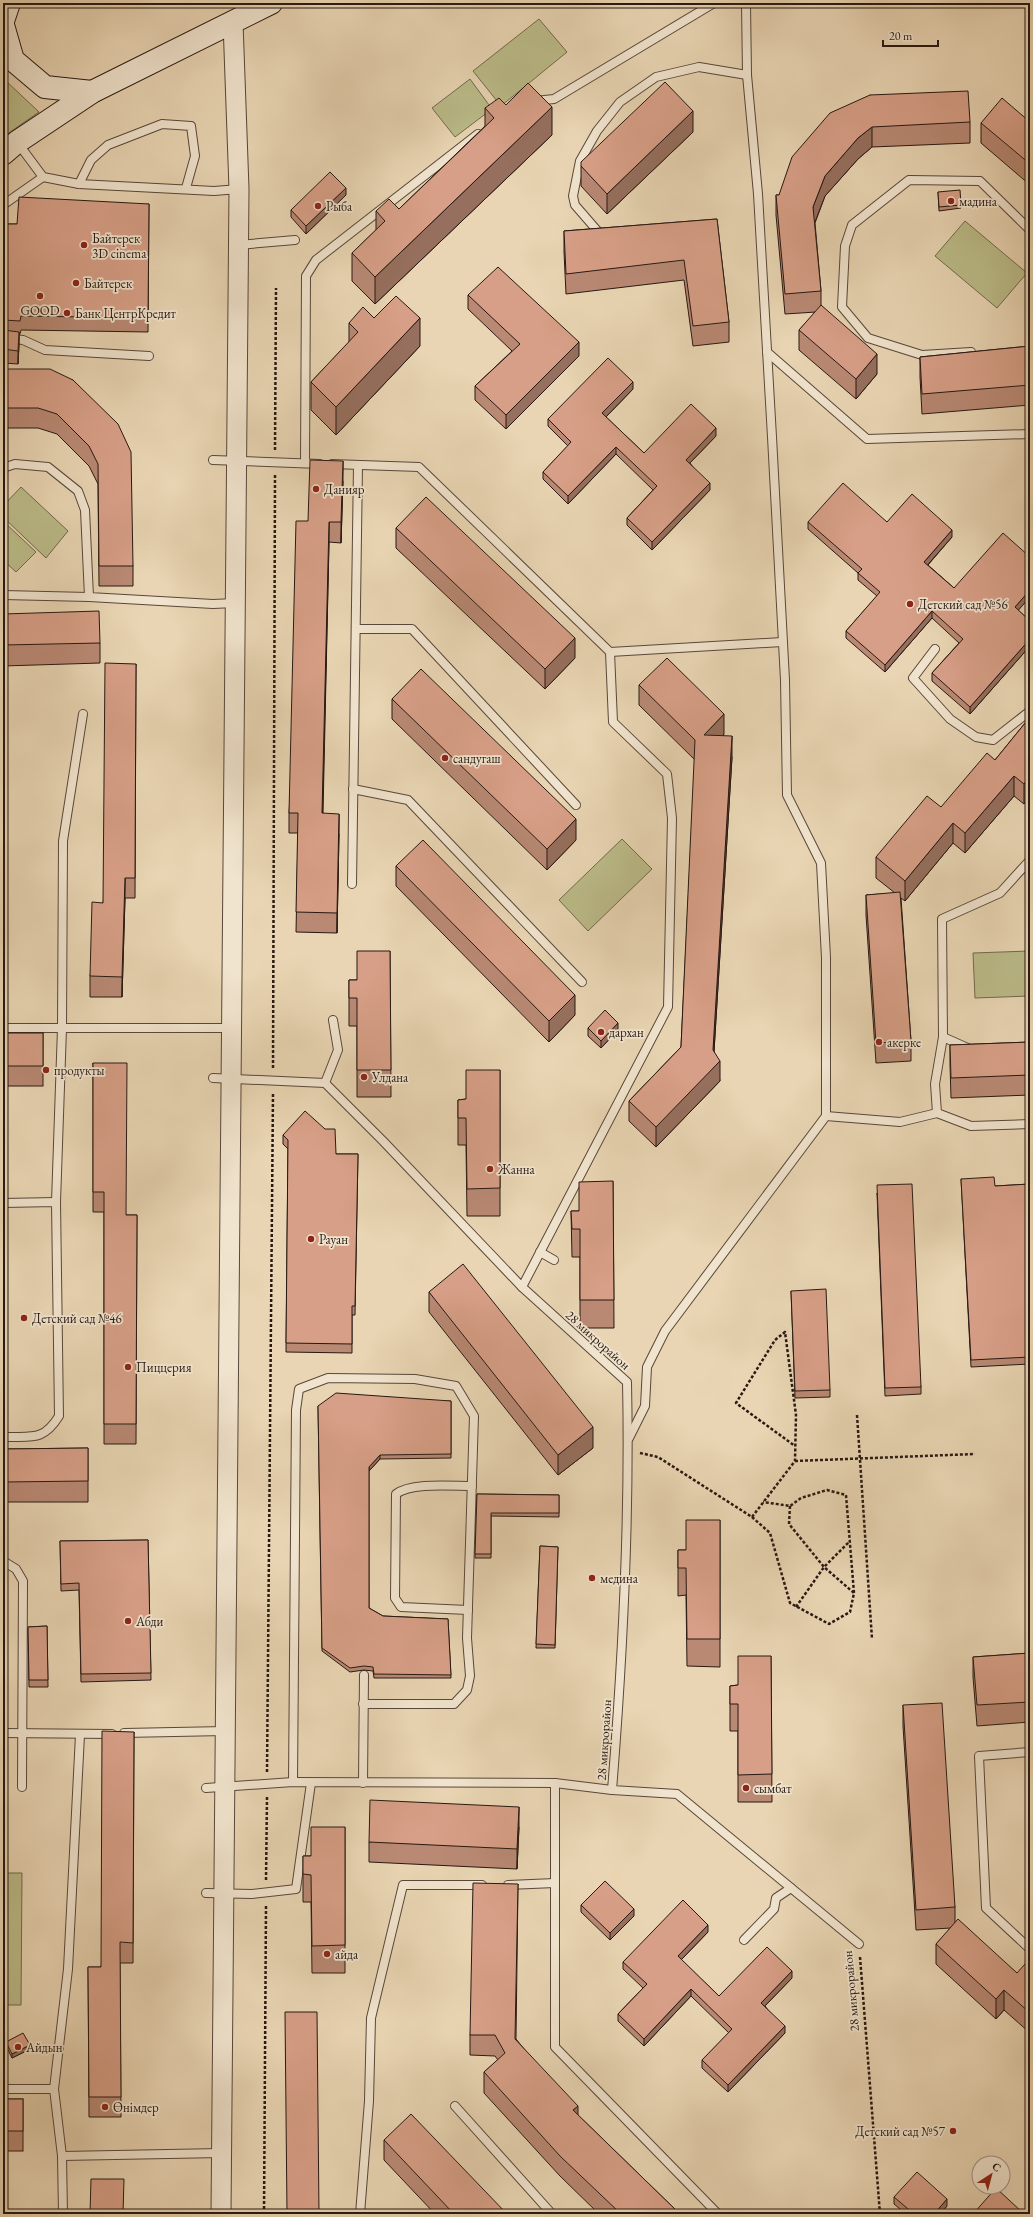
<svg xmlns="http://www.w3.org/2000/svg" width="1033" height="2217" viewBox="0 0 1033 2217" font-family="'EB Garamond',serif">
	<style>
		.green { fill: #bbbc89; stroke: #716a4e }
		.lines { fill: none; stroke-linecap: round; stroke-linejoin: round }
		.service-casing { stroke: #58473a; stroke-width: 10 }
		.tertiary-casing { stroke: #58473a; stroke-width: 21 }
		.secondary-casing { stroke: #271812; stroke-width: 24 }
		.path { stroke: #271812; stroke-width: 2.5; stroke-dasharray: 3 2; stroke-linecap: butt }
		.service { stroke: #f1e4ce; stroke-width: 8 }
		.tertiary { stroke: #f1e4ce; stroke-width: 19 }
		.secondary { stroke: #f1e4ce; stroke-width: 22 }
		.wall { fill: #b98974; stroke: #271812 }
		.shaded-wall { fill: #966f5e; stroke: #271812 }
		.building { fill: #d79f87; stroke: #271812 }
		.poi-dot { fill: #8f2418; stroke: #f1e4ce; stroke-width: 1.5 }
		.labels { text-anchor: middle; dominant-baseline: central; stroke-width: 3.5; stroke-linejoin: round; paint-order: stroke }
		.poi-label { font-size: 13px; fill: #271812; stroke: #f1e4ce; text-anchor: start }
		.street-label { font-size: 13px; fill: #271812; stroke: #f1e4ce }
	</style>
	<rect width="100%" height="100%" fill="#e9d5b3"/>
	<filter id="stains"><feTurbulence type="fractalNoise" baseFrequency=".005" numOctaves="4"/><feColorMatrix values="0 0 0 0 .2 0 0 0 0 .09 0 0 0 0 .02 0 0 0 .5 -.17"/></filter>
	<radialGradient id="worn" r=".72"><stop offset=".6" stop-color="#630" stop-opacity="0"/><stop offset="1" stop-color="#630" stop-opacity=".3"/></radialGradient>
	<!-- green -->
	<g class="green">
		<path d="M539,19L567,52L501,106L473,71Z"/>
		<path d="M470,79L492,109L455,137L432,108Z"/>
		<path d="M6,81L39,112L3,137V87Z"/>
		<path d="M965,221L1027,273L997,308L935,256Z"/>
		<path d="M21,487L68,531L46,558L3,517V506Z"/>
		<path d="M3,521L36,552L16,572L3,560Z"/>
		<path d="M622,839L652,869L588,931L559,900Z"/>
		<path d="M1030,951V996L975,998L973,953Z"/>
		<path d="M3,1873H22L21,2005H3Z"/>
	</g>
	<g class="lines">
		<defs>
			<g id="service">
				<path d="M747,75L758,194L772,437L785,680L787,795L821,863L826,958V1116"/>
				<path d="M535,101L554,99L714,3"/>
				<path d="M17,142L43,177L79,184L214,191L239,189"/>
				<path d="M79,184L91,160L108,145L162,124L191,126L195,156L186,188"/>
				<path d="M3,205L43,177"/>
				<path d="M601,235L575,205L573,196L580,161L597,131L620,102L656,77L699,67L747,75L746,3"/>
				<path d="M238,245L295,240"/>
				<path d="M3,338L23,340L45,350L149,356"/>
				<path d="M767,352L867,439L1030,434"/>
				<path d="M971,352L922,355L868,338L842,307L845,246L852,225L909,180L980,181L1030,230"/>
				<path d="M213,460L320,464"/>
				<path d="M305,463L306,276L316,260L478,134"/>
				<path d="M3,468L15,464L48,467L78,491L85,510L89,597L213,604L235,603"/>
				<path d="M3,595L89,597"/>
				<path d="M356,629H412L576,805"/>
				<path d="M935,649L913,678L950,719L976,737L993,740L1030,711"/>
				<path d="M610,652L782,642"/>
				<path d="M83,714L63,841L62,1028H231"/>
				<path d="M353,789L408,800L582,982"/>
				<path d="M352,884L358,465"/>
				<path d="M3,1028H62L56,1202"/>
				<path d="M943,1037L935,1084L937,1113L971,1126L1030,1124"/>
				<path d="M970,1049L943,1037L942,919L1000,893L1030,860"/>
				<path d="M213,1078L325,1083L383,1141L522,1287L668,1007L672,818L667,774L613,722L610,652L419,467L332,464"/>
				<path d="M325,1083L338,1050L333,1020"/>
				<path d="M3,1203L56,1202L59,1416C43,1442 31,1436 3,1437"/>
				<path d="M540,1252L554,1260"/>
				<path d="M522,1287L627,1382C630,1518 623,1654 612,1790L677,1794L859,1944"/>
				<path d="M629,1438L645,1406L647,1367L665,1331L826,1116L900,1122L937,1113"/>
				<path d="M3,1561L16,1569L23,1581L22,1787"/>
				<path d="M468,1610L401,1607L395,1598L396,1494C411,1482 452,1486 472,1486"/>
				<path d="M3,1733L112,1734"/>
				<path d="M124,1733L225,1731"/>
				<path d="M80,1735L68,1969L54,2089L62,2156L221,2153"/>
				<path d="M1030,1752L979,1756L986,1908L1030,1949"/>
				<path d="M293,1782L296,1410L299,1389L328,1378L415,1379L456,1386L474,1416L467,1638L470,1676L467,1690L454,1704H363"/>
				<path d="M363,1783L364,1675"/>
				<path d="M555,1783V2047L718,2214"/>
				<path d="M206,1788L293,1782L555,1783L612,1790"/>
				<path d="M508,1885L555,1883"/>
				<path d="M206,1893L252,1894L296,1889L311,1783"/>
				<path d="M744,1940L774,1909L776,1898L791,1888"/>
				<path d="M3,2089H54"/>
				<path d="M455,2106L552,2214"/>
				<path d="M62,2156L63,2214"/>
				<path d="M360,2214L369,2101L371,2018L403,1885H482"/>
			</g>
			<path id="tertiary" d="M221,2214L239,189L233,22"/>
			<g id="secondary">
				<path d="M3,21L9,3"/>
				<path d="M3,25L13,60L45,87L92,92"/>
				<path d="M3,154L17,142L92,92L271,3"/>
			</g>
		</defs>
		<!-- service casing -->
		<use href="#service" class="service-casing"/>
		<!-- tertiary casing -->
		<use href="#tertiary" class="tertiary-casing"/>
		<!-- secondary casing -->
		<use href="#secondary" class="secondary-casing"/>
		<!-- path -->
		<g class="path">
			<path d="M275,450L276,288"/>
			<path d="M273,1068L275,475"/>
			<path d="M857,1415L872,1639"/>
			<path d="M640,1453L658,1457L752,1517L795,1461L796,1415L785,1332L775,1340L736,1403L795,1446"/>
			<path d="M795,1461L975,1454"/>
			<path d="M790,1506L789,1524L824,1567L854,1593"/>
			<path d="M752,1517L770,1533L790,1603L829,1624L850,1612L854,1593L846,1495L827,1490L801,1498L790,1506L763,1502"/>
			<path d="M796,1607L824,1567L849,1542"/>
			<path d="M267,1772L273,1093"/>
			<path d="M266,1880L267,1797"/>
			<path d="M860,1957L880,2214"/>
			<path d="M264,2214L266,1905"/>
		</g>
		<!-- service -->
		<use href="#service" class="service"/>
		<!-- tertiary -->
		<use href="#tertiary" class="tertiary"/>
		<!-- secondary -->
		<use href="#secondary" class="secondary"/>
	</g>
	<!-- wall -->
	<g class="wall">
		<path d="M870,95L970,122V143L872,147L858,159L825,196L815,223L821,291V305L877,374L856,399L799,350V330L816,312L785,314L776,215V195H779Z"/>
		<path d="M506,105L552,135L375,304L352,281V253L376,230V211L399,209L485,126V108Z"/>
		<path d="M1030,122V185L981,143V123Z"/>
		<path d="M693,132L607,214L581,186V166Z"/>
		<path d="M938,192L961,205V208L939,211Z"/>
		<path d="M346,195L306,234L291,217V210Z"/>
		<path d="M149,204L148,332L21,330L20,334H19V345L18,364L3,363V224H17Z"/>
		<path d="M717,219L729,322V342L693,346L684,280L566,294L564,252V231Z"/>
		<path d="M468,295L579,356L506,429L475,400V386L512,351L468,309Z"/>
		<path d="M374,318L420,346L336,435L311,410V382L349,342V323Z"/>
		<path d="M1030,346V405L922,414L920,377V357Z"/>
		<path d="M3,369L73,380L133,566V586H99L98,484L89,466L57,434L38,428H3Z"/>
		<path d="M633,389L606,417L644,453L716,436L690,463L710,490L652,550L627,525V518L653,490L616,454L568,504L543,479V472L568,446L548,426V419Z"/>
		<path d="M343,481L341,543L329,542L323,813L339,834L337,933L296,932L298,833H289V813L308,521Z"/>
		<path d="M808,522H887L952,537L928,565L954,588L1030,557V597L1018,610L1030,621V646L970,714L932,681V673L959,643L932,618L885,672L846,638V631L877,596L858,580V573L808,529Z"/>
		<path d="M396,528L575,658L545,689L396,548Z"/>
		<path d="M3,614L100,643V663L3,666Z"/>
		<path d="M136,664L135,898H125L122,997H90V976L103,903Z"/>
		<path d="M639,685L724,734L723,736L732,757L714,1051L720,1081L656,1147L629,1121V1101L681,1047L695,760L639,705Z"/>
		<path d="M392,699L576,840L547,870L392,719Z"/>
		<path d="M1030,717V796L1024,804L1014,796L965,853L953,843L905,901L901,898L911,1041V1061L876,1063L866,915V895L895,893L876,878V857L941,807L995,760Z"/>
		<path d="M396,866L575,1015L549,1042L396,886Z"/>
		<path d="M390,951L391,1097H357V1026H349V980H357Z"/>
		<path d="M588,1028L618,1030L601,1048L588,1036Z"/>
		<rect x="3" y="1033" width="40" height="53"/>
		<path d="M1030,1042V1095L951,1098L950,1065V1045Z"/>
		<path d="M93,1063L126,1215H137L136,1444H104V1212H93Z"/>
		<path d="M500,1070V1216H467L466,1145H458V1100L466,1099Z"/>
		<path d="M283,1135L336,1154H358L355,1315H352V1353L286,1352L288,1149L283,1144Z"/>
		<path d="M961,1179L995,1186L1030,1184V1364L971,1367Z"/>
		<path d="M613,1181L614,1328H580V1257H572L571,1211H579Z"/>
		<path d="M877,1193L921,1387V1394L885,1396Z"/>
		<path d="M791,1291L830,1390V1397L795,1398Z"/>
		<path d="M429,1292L593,1448L558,1475L429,1312Z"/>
		<path d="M451,1401V1458L380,1459L369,1471V1608L383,1616L448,1619L451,1678H374L373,1671L364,1670L350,1672L322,1651L318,1406Z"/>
		<path d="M88,1448V1502H3V1449Z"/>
		<path d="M477,1494L559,1495V1517L491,1516V1558H475Z"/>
		<path d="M720,1520V1667L687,1666L686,1595L678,1596V1550H686Z"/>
		<path d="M148,1540L151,1680L81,1682L79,1590L61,1591L60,1541Z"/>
		<path d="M540,1546L558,1547L555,1648H536Z"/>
		<path d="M47,1626L48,1687H29L28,1627Z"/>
		<path d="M1030,1653V1722L977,1726L973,1677V1657Z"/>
		<path d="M771,1656L772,1802H738V1731H730V1686L738,1685Z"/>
		<path d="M903,1705L955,1907V1923L1017,1973L1030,1968V2033L1004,2010L996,2019L936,1964V1944L951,1928L916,1930L903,1726Z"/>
		<path d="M134,1732L133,1963H120L121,2117H89L88,1967H101Z"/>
		<path d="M345,1827V1973H312L311,1902H303V1856H311Z"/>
		<path d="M519,1827L517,1869L369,1862V1842Z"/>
		<path d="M518,1884L516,2039L578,2115L680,2214H599L560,2176L484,2093V2072L498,2060L495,2056L470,2055V2035Z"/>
		<path d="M581,1905L634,1916L610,1940L581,1912Z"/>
		<path d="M708,1932L681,1960L719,1996L792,1978L765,2006L785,2033L728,2092L702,2068V2060L729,2033L691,1996L644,2046L618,2021V2014L643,1988L623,1969V1962Z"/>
		<path d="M6,2042L30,2049L12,2058L6,2046Z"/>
		<rect x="3" y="2099" width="20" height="52"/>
		<path d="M384,2140L507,2214H435L384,2160Z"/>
		<path d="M894,2197L947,2206L940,2214H906L894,2204Z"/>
	</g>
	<!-- shaded-wall -->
	<g class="shaded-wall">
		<path d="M552,107V135L375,304V277Z"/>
		<path d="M693,111V132L607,214V194Z"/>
		<path d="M872,127V147L858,159L825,196L813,227V207L825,176L858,138Z"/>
		<path d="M346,188V195L306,234V226Z"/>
		<path d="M420,318V346L336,435V407Z"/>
		<path d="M19,332V345L18,364V351Z"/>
		<path d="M579,342V356L506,429V415Z"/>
		<path d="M877,354V374L856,399V379Z"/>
		<path d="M633,382V389L602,421V413Z"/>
		<path d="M716,428V436L686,467V460Z"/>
		<path d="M616,447V454L568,504V496Z"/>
		<path d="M343,461V481L341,543V522Z"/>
		<path d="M710,483V490L652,550V542Z"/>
		<path d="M329,522V542L322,834V813Z"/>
		<path d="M952,530V537L924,569V562Z"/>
		<path d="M1030,590V597L1015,614V607Z"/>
		<path d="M932,611V618L885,672V665Z"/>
		<path d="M575,638V658L545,689V669Z"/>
		<path d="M1030,639V646L970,714V707Z"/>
		<path d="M724,714V734L704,755V735Z"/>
		<path d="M732,736V757L713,1068L720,1061V1081L656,1147V1127L713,1050Z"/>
		<path d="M1014,776V796L965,853V833Z"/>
		<path d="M1030,776V796L1024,804V784Z"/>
		<path d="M339,814V834L337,933V913Z"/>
		<path d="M576,819V840L547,870V849Z"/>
		<path d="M953,823V843L905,901V881Z"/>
		<path d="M4,827V834L3,835V828Z"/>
		<path d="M125,878V898L122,997V977Z"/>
		<path d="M575,995V1015L549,1042V1021Z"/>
		<path d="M618,1023V1030L601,1048V1041Z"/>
		<path d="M4,1245V1252L3,1254V1247Z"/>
		<path d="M593,1427V1448L558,1475V1455Z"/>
		<path d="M380,1455V1459L369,1471V1467Z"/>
		<path d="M519,1807V1827L517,1869V1849Z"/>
		<path d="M634,1909V1916L610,1940V1933Z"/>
		<path d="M708,1925V1932L678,1963V1956Z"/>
		<path d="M792,1971V1978L761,2010V2003Z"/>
		<path d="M691,1989V1996L644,2046V2039Z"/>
		<path d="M1004,1990V2010L996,2019V1999Z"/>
		<path d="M785,2026V2033L728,2092V2085Z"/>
		<path d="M30,2045V2049L12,2058V2054Z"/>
		<path d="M578,2106V2126L573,2110Z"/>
		<path d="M947,2199V2206L940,2214H934Z"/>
	</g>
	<!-- building -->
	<g class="building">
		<path d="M665,82L693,111L607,194L581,166V162Z"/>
		<path d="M528,83L552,107L375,277L352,253L385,221L376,211L389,199L399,209L494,118L485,108L499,98L506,105Z"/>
		<path d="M968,91L970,122L872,127L858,138L825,176L813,207L821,291L785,294L776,195H779L792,157L830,113L870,95Z"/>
		<path d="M1002,98L1030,122V164L981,123Z"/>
		<path d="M330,172L346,188L306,226L291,210Z"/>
		<path d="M960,190L961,205L939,207L938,192Z"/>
		<path d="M19,197L149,204L148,318L21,316L20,321L3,320V224H17Z"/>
		<path d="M717,219L729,322L693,326L684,260L566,274L564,231Z"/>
		<path d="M498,267L579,342L506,415L475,386L520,344L468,295Z"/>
		<path d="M396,296L420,318L336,407L311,382L358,332L349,323L363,307L374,318Z"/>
		<path d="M821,305L877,354L856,379L799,330Z"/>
		<path d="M3,330L19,332L18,351L3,349Z"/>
		<path d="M1030,346V385L922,394L920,357Z"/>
		<path d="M608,358L633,382L602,413L644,453L691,404L716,428L686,460L710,483L652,542L627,518L657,486L616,447L568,496L543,472L571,442L548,419Z"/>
		<path d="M3,369H50L73,380L118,424L131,452L133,566H99L98,464L89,446L57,414L38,408H3Z"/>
		<path d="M310,460L343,461L341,522H329L322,813L339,814L337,913L296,912L298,813H289L296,521H308Z"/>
		<path d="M843,483L887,522L912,494L952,530L924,562L954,588L1003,533L1030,557V590L1015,607L1030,621V639L970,707L932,673L963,639L932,611L885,665L846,631L880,592L858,573L862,569L808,522Z"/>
		<path d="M426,497L575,638L545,669L396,528Z"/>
		<path d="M99,611L100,643L3,645V614Z"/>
		<path d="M667,658L724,714L704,735L732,736L713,1050L720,1061L656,1127L629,1101L681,1047L695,740L639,685Z"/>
		<path d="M105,663L136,664L135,878H125L122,977L90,976L92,902L103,903Z"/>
		<path d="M421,669L576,819L547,849L392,699Z"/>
		<path d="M1030,717V776L1024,784L1014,776L965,833L953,823L905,881L876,857L927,796L941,807L987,753L995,760Z"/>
		<path d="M423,840L575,995L549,1021L396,866Z"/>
		<path d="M900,892L911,1041L876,1043L866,895Z"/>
		<path d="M357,951H390L391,1070H357V998H349V980H357Z"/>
		<path d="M605,1010L618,1023L601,1041L588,1028Z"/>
		<rect x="3" y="1033" width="40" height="33"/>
		<path d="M1030,1042V1075L951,1078L950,1045Z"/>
		<path d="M93,1063H127L126,1215H137L136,1424H104V1192H93Z"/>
		<path d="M466,1070H500V1188L467,1189L466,1118H458V1100L466,1099Z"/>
		<path d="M305,1111L325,1129H335L336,1154H358L355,1306H352V1344L286,1343L288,1140L283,1135Z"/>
		<path d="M994,1177L995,1186L1030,1184V1357L971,1360L961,1179Z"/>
		<path d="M613,1181L614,1300H580V1229H572L571,1211H579V1182Z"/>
		<path d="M912,1184L921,1387L885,1388L877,1185Z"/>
		<path d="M463,1264L593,1427L558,1455L429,1292Z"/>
		<path d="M826,1289L830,1390L795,1391L791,1291Z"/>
		<path d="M336,1393L451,1401V1454L380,1455L369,1467V1608L383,1616L448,1619L451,1675L374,1674L373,1667L364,1666L350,1668L322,1648L318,1406Z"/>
		<path d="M88,1448V1481L3,1482V1449Z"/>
		<path d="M477,1494L559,1495V1513H491V1554H475Z"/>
		<path d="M686,1520H720V1639H687L686,1568H678V1550H686Z"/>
		<path d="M148,1540L151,1673L81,1674L79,1583L61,1584L60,1541Z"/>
		<path d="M540,1546L558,1547L555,1645L536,1644Z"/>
		<path d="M47,1626L48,1680H29L28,1627Z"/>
		<path d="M1030,1653V1702L977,1705L973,1657Z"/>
		<path d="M738,1656H771L772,1774L738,1775V1704H730V1686L738,1685Z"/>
		<path d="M942,1703L955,1907L916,1910L903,1705Z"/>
		<path d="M102,1731L134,1732L133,1943L120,1942L121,2097H89L88,1967H101Z"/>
		<path d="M370,1800L519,1807L517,1849L369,1842Z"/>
		<path d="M311,1827H345V1945L312,1946L311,1875L303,1874V1856H311Z"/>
		<path d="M605,1881L634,1909L610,1933L581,1905Z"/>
		<path d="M473,1883L518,1884L515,2039L578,2106L573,2110L680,2214H621L560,2156L484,2072L505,2053L495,2035H470Z"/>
		<path d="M683,1900L708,1925L678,1956L719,1996L767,1947L792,1971L761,2003L785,2026L728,2085L702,2060L732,2029L691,1989L644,2039L618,2014L647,1984L623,1962Z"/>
		<path d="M958,1919L1017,1973L1025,1964L1030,1968V2013L1004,1990L996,1999L936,1944Z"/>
		<path d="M285,2012H317L319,2214H287Z"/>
		<path d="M23,2033L30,2045L12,2054L6,2042Z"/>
		<rect x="3" y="2099" width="20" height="32"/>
		<path d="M411,2114L507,2214H454L384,2140Z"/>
		<path d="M917,2172L947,2199L934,2214H914L894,2197Z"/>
		<path d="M91,2179H124L123,2214H90Z"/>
		<path d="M996,2188L1022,2212L1020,2214H973Z"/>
	</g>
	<!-- markers -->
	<g class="poi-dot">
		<circle cx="951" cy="201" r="4"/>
		<circle cx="318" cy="206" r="4"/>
		<circle cx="84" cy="245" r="4"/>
		<circle cx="76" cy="283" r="4"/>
		<circle cx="40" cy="296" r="4"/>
		<circle cx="67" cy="313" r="4"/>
		<circle cx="316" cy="489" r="4"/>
		<circle cx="910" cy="604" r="4"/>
		<circle cx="445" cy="758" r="4"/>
		<circle cx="601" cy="1032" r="4"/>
		<circle cx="879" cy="1042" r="4"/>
		<circle cx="46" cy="1070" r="4"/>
		<circle cx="364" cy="1077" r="4"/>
		<circle cx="490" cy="1169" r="4"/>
		<circle cx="311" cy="1239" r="4"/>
		<circle cx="24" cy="1318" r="4"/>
		<circle cx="128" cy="1367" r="4"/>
		<circle cx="592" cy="1578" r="4"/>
		<circle cx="128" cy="1621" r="4"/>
		<circle cx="746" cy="1788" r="4"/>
		<circle cx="327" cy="1954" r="4"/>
		<circle cx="18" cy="2047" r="4"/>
		<circle cx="105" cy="2107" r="4"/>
		<circle cx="953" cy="2131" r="4"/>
	</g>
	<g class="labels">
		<!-- poi labels -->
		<g class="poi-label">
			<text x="959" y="201">мадина</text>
			<text x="326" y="206">Рыба</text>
			<text x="92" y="238">Байтерек<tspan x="92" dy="15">3D cinema</tspan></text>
			<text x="84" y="283">Байтерек</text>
			<text x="40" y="310" text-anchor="middle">GOOD</text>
			<text x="75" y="313">Банк ЦентрКредит</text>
			<text x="324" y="489">Данияр</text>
			<text x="918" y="604">Детский сад №56</text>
			<text x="453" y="758">сандугаш</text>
			<text x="609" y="1032">дархан</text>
			<text x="887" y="1042">акерке</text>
			<text x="54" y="1070">продукты</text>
			<text x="372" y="1077">Улдана</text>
			<text x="498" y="1169">Жанна</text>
			<text x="319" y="1239">Рауан</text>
			<text x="32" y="1318">Детский сад №46</text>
			<text x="136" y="1367">Пиццерия</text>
			<text x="600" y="1578">медина</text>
			<text x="136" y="1621">Абди</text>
			<text x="754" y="1788">сымбат</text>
			<text x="335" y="1954">айда</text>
			<text x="26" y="2047">Айдын</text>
			<text x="113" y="2107">Өнімдер</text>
			<text x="945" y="2131" text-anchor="end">Детский сад №57</text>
		</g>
		<!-- street labels -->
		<g class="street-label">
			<text transform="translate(598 1340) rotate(42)">28 микрорайон</text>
			<text transform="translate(604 1740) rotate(-86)">28 микрорайон</text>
			<text transform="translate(851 1991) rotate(-95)">28 микрорайон</text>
		</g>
	</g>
	<!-- margin -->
	<rect width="1033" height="2217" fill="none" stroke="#e9d5b3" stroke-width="16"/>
	<rect x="4" y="4" width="1025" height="2209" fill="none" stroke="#271812" stroke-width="2"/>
	<rect x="8" y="8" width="1017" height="2201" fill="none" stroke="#271812"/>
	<!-- north arrow -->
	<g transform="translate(991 2175) rotate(36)"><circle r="19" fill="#f1e4ce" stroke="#a09283"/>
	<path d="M0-3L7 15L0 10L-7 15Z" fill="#8f2418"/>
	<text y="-6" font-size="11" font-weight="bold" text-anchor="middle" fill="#271812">С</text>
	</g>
	<!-- scale -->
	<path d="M883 40v6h55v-6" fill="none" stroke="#271812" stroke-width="2"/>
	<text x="889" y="40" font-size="12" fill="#271812" stroke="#f1e4ce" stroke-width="3" paint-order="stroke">20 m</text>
	<rect width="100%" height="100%" filter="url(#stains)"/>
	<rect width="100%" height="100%" fill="url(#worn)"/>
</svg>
